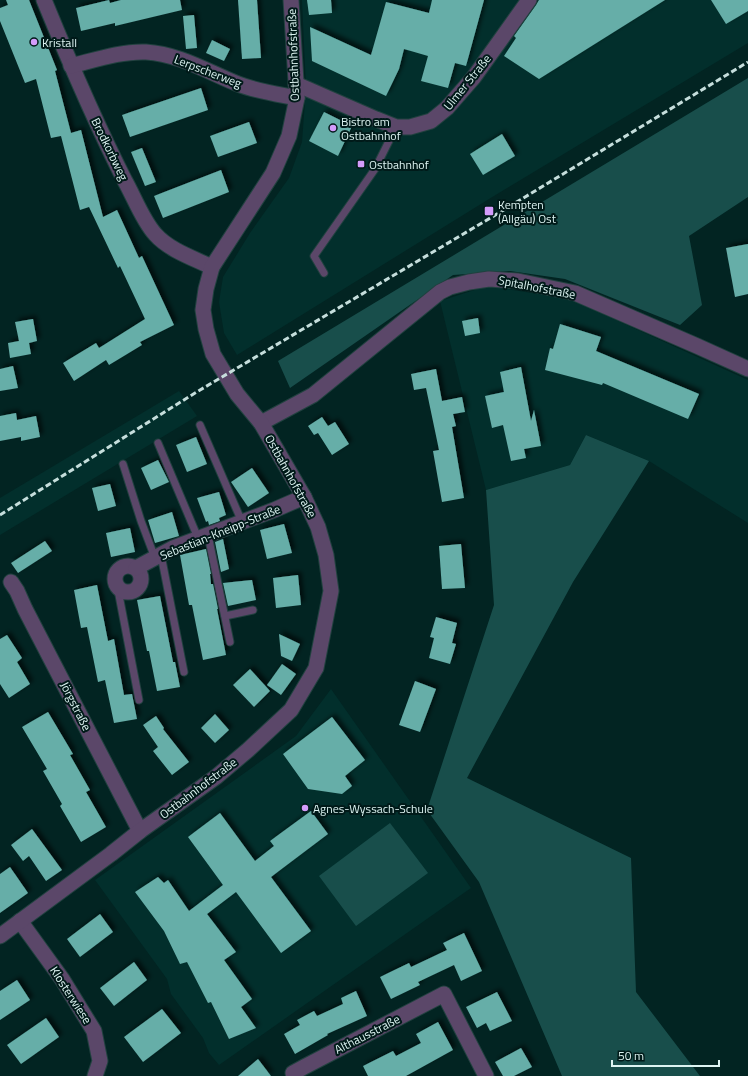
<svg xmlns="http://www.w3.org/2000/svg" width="748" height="1076" viewBox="0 0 748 1076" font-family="'Titillium Web',sans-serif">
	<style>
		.built { fill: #022f2c }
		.green { fill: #184e4b }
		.building { fill: #66aea8; filter: url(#shadow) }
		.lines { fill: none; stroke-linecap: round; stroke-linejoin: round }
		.lane-casing { stroke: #21413f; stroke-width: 9 }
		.street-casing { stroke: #21413f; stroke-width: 17 }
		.lane { stroke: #5b4769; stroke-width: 7 }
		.street { stroke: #5b4769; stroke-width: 15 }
		.rail { stroke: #c6dedc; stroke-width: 3; stroke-dasharray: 6 3; stroke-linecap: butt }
		.poi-dot { fill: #d49cfb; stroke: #001a19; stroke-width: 1.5 }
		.labels { text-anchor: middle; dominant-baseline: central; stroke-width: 4; stroke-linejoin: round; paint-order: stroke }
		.poi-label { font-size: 12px; fill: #ddf4f2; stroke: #001a19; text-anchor: start }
		.street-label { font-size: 12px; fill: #ddf4f2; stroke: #001a19 }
	</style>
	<defs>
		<filter id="shadow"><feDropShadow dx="3.5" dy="-3.5" stdDeviation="2" flood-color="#0009"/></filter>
	</defs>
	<rect width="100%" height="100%" fill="#022422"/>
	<!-- built -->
	<g class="built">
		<path d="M302,0H748V43L489,199L237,355L224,333L219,302L223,277L250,233L289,178L302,142L306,88Z"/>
		<path d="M487,286L570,299L748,380V523L649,461L586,435L570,465L486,490L440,301Z"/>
		<path d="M179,391L197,416L0,535V498Z"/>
		<path d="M331,689L471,888L219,1065L209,1053L203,1038L171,994L167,979L95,880L296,736Z"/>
	</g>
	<!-- green -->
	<g class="green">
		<path d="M748,78V197L689,236L702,305L680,325L565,279L510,271L453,275L290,388L278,361Z"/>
		<path d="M586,435L649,461L573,582L467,778L631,858L636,992L700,1076H562L479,882L427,810L494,605L486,490L570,465Z"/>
		<path d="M390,823L428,873L356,926L319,876Z"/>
	</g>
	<!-- building -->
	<g class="building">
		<path d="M6,0H29L57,70L55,71L71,133L81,130L103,217L117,210L139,258L142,256L174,325L140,342L142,345L109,365L106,360L74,381L63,363L96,343L99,348L145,319L120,266L118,268L89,207L80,210L61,136L51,138L36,79L25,83L0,21V8L8,5Z"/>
		<path d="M109,0L110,3L121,0H180L182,10L115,26V23L81,31L76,8Z"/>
		<path d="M238,0H257L261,58L242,59Z"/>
		<path d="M307,0H331L332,13L309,15Z"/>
		<path d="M432,0H484L466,66L455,63L448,88L421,81L428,56L404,49L399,69L386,96L312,61L310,27L371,55L386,2L429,13Z"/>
		<path d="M539,0H665L539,79L504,56L516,38L514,36L536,5Z"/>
		<path d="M711,0H748V11L726,24Z"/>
		<path d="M194,15L197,48L186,49L183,16Z"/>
		<path d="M212,40L230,49L224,61L206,53Z"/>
		<path d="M201,88L208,110L130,137L122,115Z"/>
		<path d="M324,112L352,126L338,156L309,141Z"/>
		<path d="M249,122L257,143L218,157L210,136Z"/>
		<path d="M502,134L515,156L483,175L470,154Z"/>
		<path d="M142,148L156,182L145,186L131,152Z"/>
		<path d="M221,170L229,192L163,218L154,196Z"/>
		<path d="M748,244V294L735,297L726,248Z"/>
		<path d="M478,318L480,333L465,336L462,321Z"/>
		<path d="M33,319L37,341L29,343L31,354L10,358L8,343L19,341L15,322Z"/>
		<path d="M560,324L601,337L596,351L699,394L688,419L603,383L602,385L545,370L550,348L553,349Z"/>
		<path d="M13,366L18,388L0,391V369Z"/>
		<path d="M521,367L531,421L534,410L541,446L524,449L526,458L511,461L503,425L492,428L485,396L504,392L500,372Z"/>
		<path d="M436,369L442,401L462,397L465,412L453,414L456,426L452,427L464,498L442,502L433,451L439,450L426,388L414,390L411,374Z"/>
		<path d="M16,413L17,420L36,416L40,437L21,441V437L0,441V416Z"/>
		<path d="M322,417L328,426L335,422L349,444L332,455L318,433L314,435L308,426Z"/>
		<path d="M196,437L207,464L187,472L176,445Z"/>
		<path d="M158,460L169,482L151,490L141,468Z"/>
		<path d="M252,468L269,493L248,507L231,482Z"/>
		<path d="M110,484L116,506L98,511L92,488Z"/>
		<path d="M219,492L226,515L219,518L220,521L209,525L208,521L206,522L197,498Z"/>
		<path d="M172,512L179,536L155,543L148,520Z"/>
		<path d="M284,524L292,553L267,559L260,530Z"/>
		<path d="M130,528L135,552L111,557L106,533Z"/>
		<path d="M223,539L229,569L221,572L215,542Z"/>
		<path d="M45,541L52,551L18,573L11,563Z"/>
		<path d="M461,544L465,588L442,589L439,546Z"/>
		<path d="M206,549L211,574H210L211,584H213L218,609H217L226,655L203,660L192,605H189L180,555Z"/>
		<path d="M298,575L301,605L276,608L273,578Z"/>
		<path d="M252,580L256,600L228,606L223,583Z"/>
		<path d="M97,585L108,641L114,639L124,695L132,694L137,719L114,723L105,680L98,682L87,627L81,628L74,590Z"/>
		<path d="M160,596L173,662H175L180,687L157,691L149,651H147L137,600Z"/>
		<path d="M436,617L457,623L452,643L456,644L450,664L429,658L434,638L430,637Z"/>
		<path d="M279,634L300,644L292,661L281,656Z"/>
		<path d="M7,635L22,658L17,662L30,684L9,698L0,684V639Z"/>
		<path d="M282,664L296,674L281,695L267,685Z"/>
		<path d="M250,669L270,691L254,707L233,685Z"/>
		<path d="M415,681L436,689L420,732L399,725Z"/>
		<path d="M48,712L73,754L70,755L90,790L86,792L106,827L81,842L60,806L62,804L43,771L47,769L22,727Z"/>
		<path d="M215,714L229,730L215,743L201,728Z"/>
		<path d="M156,716L164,728L163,729L189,762L172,775L153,751L158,747L143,725Z"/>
		<path d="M332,717L365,760L345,776L352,786L342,794L308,789L283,754Z"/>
		<path d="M311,811L328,834L271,877L311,931L281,953L236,892L207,914L236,952L224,960L252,999L241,1007L256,1028L229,1039L211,1002L208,1003L187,962L180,964L164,931L135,892L158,877L164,883L168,880L189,911L223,885L188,837L220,813L255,861L274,846L270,841Z"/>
		<path d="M32,829L62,870L46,881L29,856L23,861L11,845Z"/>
		<path d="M10,867L28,893L0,913V874Z"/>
		<path d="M100,914L113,932L80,957L67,939Z"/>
		<path d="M464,933L482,971L461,981L454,965L418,982L420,985L391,999L380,977L409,963L411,967L447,950L443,943Z"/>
		<path d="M134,962L147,980L114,1006L100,988Z"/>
		<path d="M17,980L30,1000L0,1020V991Z"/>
		<path d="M356,991L367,1016L327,1034L328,1035L295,1054L284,1034L300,1025L297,1020L314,1011L317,1016L343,1004L341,998Z"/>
		<path d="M497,992L512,1021L490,1031L486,1023L477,1028L466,1007Z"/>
		<path d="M162,1009L181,1033L143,1062L124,1037Z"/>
		<path d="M46,1018L59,1037L21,1064L7,1045Z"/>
		<path d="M438,1022L453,1050L406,1076H368L363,1066L393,1051L396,1056L421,1043L416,1034Z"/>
		<path d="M521,1048L532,1067L514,1076H503L495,1062Z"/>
		<path d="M258,1059L271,1076H238Z"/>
	</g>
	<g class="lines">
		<defs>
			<g id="lane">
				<path d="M324,273L314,256L375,169L396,127"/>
				<path d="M200,425L242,522"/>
				<path d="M158,443L198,538"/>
				<path d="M123,464L141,521L155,558"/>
				<path d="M208,535L230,642"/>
				<path d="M161,555L184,672"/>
				<path d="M116,585L118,590L139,700"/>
				<path d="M225,616L253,610"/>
			</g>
			<g id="street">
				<path d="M44,0C69,61 95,122 125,181C134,197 143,221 155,234C169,250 193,258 212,267"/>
				<path d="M71,66C95,60 121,51 146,52C179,54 208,72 238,84C256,91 277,94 297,98"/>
				<path d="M296,84L376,119L396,127H410L431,121L447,108L474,77L529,0"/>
				<path d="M261,423L313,395L440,292L450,287L469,282L489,279L518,281L575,293L697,346L748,369"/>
				<circle cx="128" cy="579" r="13"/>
				<path d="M136,568L173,548L274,510L304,497"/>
				<path d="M11,582L17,591L25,609L140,831"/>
				<path d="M20,921L62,979L94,1031L100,1061L95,1076"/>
				<path d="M0,936L111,854L140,831L216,777L248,750L291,710L316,668L331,591L326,555L318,527L304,497L261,423L237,394L213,354L206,329L203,310L206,289L212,267L273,173L289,136L297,98L291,0"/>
				<path d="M294,1076L293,1073L304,1067L444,994L486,1076"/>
			</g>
		</defs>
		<!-- lane casing -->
		<use href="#lane" class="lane-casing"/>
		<!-- street casing -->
		<use href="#street" class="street-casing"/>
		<!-- lane -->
		<use href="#lane" class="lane"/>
		<!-- street -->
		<use href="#street" class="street"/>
		<!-- rail -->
		<path class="rail" d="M0,515L195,393L492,217L748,62"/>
	</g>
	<!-- markers -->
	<g class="poi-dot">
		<circle cx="34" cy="42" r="4"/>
		<circle cx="333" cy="128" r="4"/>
		<rect x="357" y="160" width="8" height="8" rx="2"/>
		<rect x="484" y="206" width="10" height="10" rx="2"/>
		<circle cx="305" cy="808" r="4"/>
	</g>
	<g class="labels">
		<!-- poi labels -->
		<g class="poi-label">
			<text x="42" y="42">Kristall</text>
			<text x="341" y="121">Bistro am<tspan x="341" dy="14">Ostbahnhof</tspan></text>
			<text x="369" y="164">Ostbahnhof</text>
			<text x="498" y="204">Kempten<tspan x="498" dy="14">(Allgäu) Ost</tspan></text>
			<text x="313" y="808">Agnes-Wyssach-Schule</text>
		</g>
		<!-- street labels -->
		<g class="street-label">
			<text transform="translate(293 55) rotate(-92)">Ostbahnhofstraße</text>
			<text transform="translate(208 71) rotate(21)">Lerpscherweg</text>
			<text transform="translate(467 82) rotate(-51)">Ulmer Straße</text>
			<text transform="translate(110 149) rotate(64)">Brodkorbweg</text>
			<text transform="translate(537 287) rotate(11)">Spitalhofstraße</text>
			<text transform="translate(291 476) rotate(61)">Ostbahnhofstraße</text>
			<text transform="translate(220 532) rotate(-22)">Sebastian-Kneipp-Straße</text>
			<text transform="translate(76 706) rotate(63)">Jörgstraße</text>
			<text transform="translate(198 788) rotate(-37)">Ostbahnhofstraße</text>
			<text transform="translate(71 995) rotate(57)">Klosterwiese</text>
			<text transform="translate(367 1034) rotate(-27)">Althausstraße</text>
		</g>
	</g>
	<!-- scale -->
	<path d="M612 1060v6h107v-6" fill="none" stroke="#ddf4f2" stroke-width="2"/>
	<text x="618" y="1060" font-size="12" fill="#ddf4f2" stroke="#001a19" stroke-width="3" paint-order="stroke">50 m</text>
</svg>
